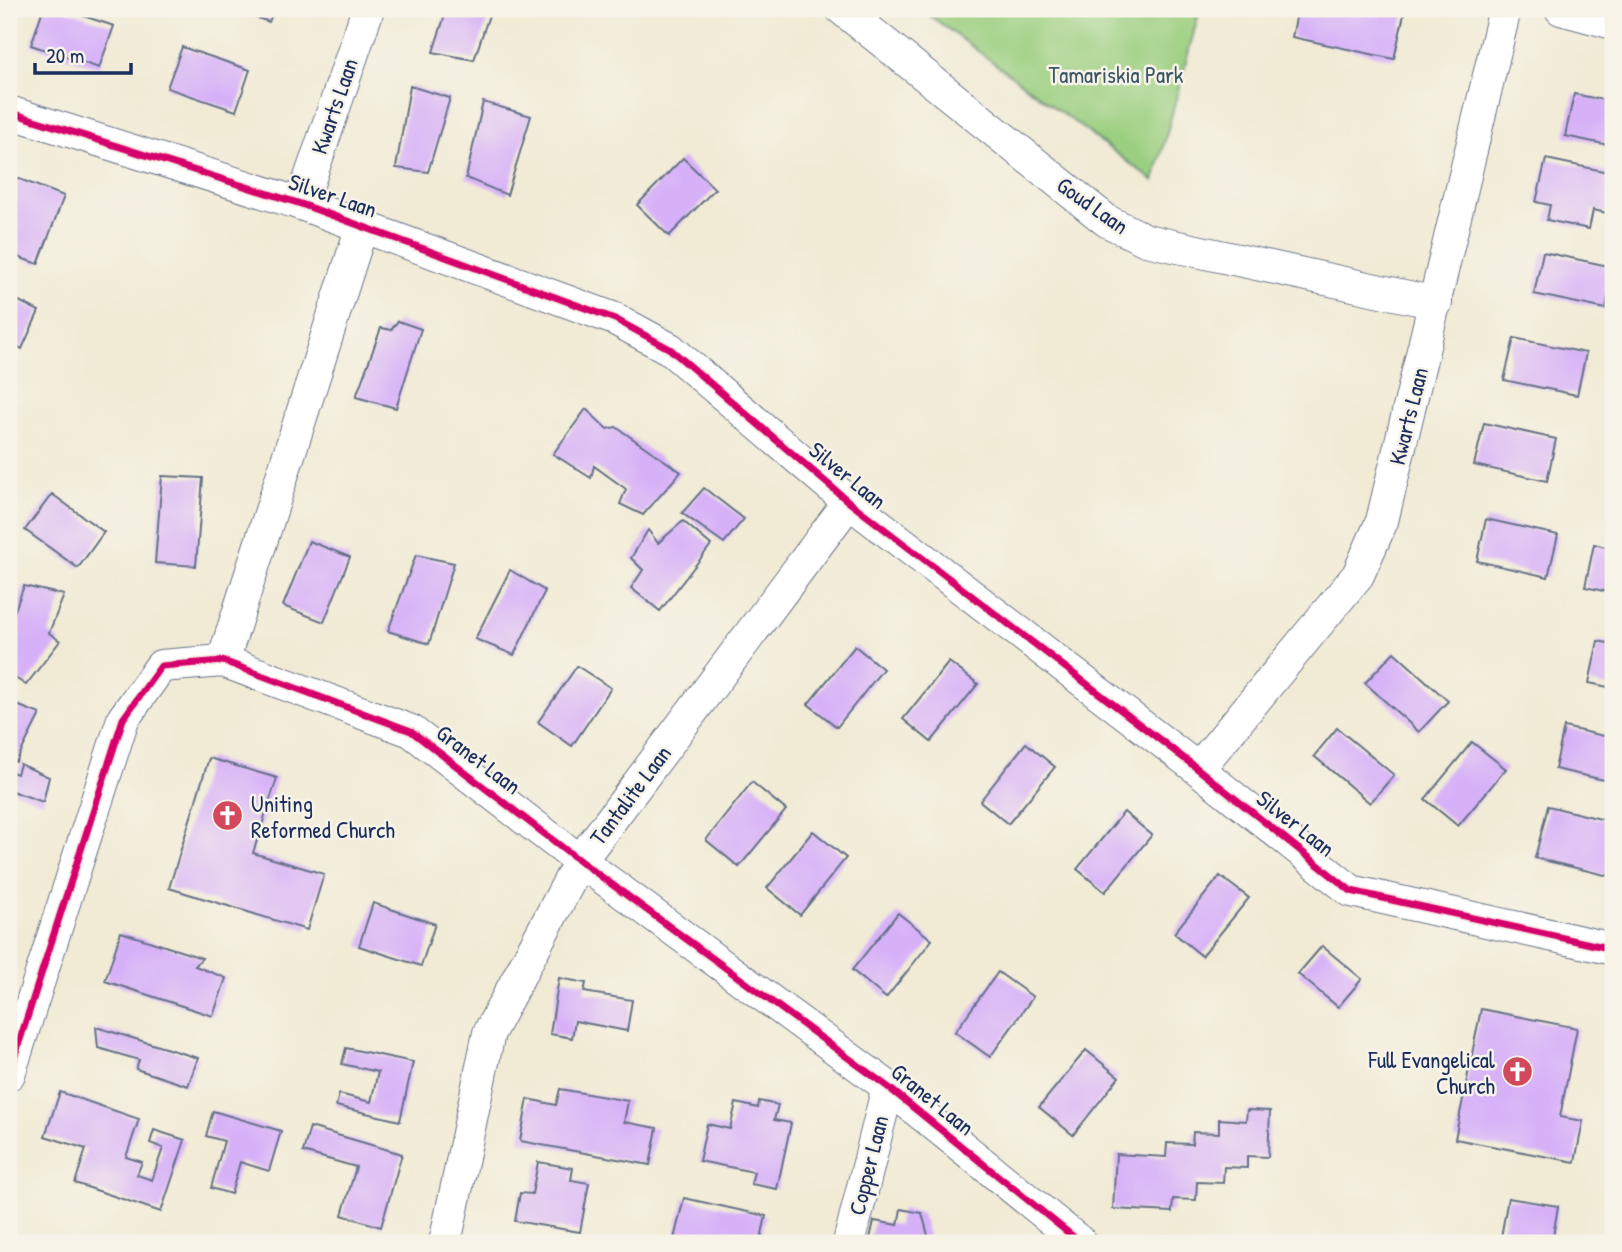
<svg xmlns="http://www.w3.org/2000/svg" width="1622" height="1252" viewBox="0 0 1622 1252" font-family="'Patrick Hand',sans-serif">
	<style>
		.green { fill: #9bcf80; stroke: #5b7f6f; stroke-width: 2 }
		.building { fill: #d7b1f8 }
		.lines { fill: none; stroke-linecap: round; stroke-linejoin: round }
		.minor-casing { stroke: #667188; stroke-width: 34 }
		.minor { stroke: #fff; stroke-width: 32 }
		.cycleway-casing { stroke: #f7f3e8; stroke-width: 11 }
		.cycleway { stroke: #d6006c; stroke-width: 7 }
		.labels { text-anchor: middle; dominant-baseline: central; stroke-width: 5; stroke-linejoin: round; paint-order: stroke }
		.park-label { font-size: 23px; fill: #3b5766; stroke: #f7f3e8 }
		.street-label { font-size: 23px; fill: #1b2f5e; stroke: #f7f3e8 }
		.poi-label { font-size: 23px; fill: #1b2f5e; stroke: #f7f3e8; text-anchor: start }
	</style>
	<rect width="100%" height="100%" fill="#f7f3e8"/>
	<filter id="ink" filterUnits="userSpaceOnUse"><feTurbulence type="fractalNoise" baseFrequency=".0143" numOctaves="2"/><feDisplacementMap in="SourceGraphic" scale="14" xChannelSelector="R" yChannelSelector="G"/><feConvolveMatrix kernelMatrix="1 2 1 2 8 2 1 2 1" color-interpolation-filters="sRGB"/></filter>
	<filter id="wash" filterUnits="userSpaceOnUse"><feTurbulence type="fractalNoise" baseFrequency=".00686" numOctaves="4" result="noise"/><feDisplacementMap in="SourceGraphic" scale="28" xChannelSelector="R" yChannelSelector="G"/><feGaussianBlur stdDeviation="1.57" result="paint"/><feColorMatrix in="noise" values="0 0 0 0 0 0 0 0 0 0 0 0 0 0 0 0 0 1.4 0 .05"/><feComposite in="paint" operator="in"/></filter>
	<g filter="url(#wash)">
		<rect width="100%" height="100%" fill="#f1ebd5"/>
		<!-- green -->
		<path class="green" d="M921,9H1200L1154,181Z"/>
		<g id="blocks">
			<!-- building -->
			<g class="building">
				<path d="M43,9H62L114,26L99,68L31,45Z"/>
				<path d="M232,9H274L269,22Z"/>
				<path d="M447,9H491L474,60L433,52Z"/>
				<path d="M1298,9L1405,10L1394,59L1292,37Z"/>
				<path d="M182,47L250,70L236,111L167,88Z"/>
				<path d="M410,86L450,98L428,172L396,168Z"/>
				<path d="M1574,94L1613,102V146L1565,136Z"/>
				<path d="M483,102L531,116L507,195L466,178Z"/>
				<path d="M683,158L715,189L669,236L637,205Z"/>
				<path d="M1546,159L1613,173V185L1607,213L1593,210L1589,229L1547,220L1550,205L1536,202Z"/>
				<path d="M14,177L64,196L38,264L9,254V190Z"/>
				<path d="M1543,252L1613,267L1606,309L1534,294Z"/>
				<path d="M9,296L39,311L22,349L9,343Z"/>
				<path d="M398,321L421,329L396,408L356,397L381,328L391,330Z"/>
				<path d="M1514,338L1586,353L1577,395L1504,380Z"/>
				<path d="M586,409L607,429L616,427L681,472L643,515L620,504L626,489L594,466L591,478L553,454Z"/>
				<path d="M1484,423L1556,439L1547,481L1474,465Z"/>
				<path d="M162,476L203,478L196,566L155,563Z"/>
				<path d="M704,488L744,519L724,543L682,513Z"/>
				<path d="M52,494L104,532L78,568L25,530Z"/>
				<path d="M1486,519L1558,535L1548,577L1477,561Z"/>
				<path d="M683,521L711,545L660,611L631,588L643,570L631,558L648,530L658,543Z"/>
				<path d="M309,541L350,557L324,622L283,606Z"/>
				<path d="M1594,544L1613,549V593L1585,587Z"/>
				<path d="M416,555L454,563L429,644L388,631Z"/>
				<path d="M510,570L545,591L514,655L475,639Z"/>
				<path d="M24,586L64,595L49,633L60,641L26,685L9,674V626Z"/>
				<path d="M1598,641L1613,644V688L1589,683Z"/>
				<path d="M855,646L883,669L837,727L808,704Z"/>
				<path d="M1394,652L1448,701L1419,732L1365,683Z"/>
				<path d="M949,662L978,684L931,742L903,719Z"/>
				<path d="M577,666L611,688L572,746L538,722Z"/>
				<path d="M9,702L40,714L16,762L9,759Z"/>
				<path d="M1564,727L1613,738V782L1555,769Z"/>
				<path d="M1337,728L1394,775L1370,803L1314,756Z"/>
				<path d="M1472,742L1506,769L1458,826L1425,799Z"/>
				<path d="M1026,743L1055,767L1008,824L980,801Z"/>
				<path d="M209,758L277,778L253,853L324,874L307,930L169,888Z"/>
				<path d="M20,764L49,777L43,802L9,790V771L17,774Z"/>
				<path d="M752,782L786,810L739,867L706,840Z"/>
				<path d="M1548,806L1613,822V877L1535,858Z"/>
				<path d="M1124,812L1152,835L1105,892L1077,869Z"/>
				<path d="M813,831L846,858L800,915L767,888Z"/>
				<path d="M1220,876L1249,898L1202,956L1174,933Z"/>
				<path d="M373,903L435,924L421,966L359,946Z"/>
				<path d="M898,913L932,940L886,998L852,970Z"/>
				<path d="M121,932L202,958L195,966L226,978L213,1016L105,981Z"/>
				<path d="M1322,946L1362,979L1338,1007L1298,974Z"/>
				<path d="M998,972L1033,997L990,1057L955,1032Z"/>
				<path d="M559,978L586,983L584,992L632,1000L627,1031L575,1021L572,1038L550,1034Z"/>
				<path d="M1481,1009L1577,1028L1560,1117L1583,1121L1575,1162L1455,1139Z"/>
				<path d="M96,1027L198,1058L188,1086L136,1069L139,1060L98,1048Z"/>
				<path d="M346,1048L413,1062L400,1121L336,1106L339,1094L371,1102L378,1072L342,1064Z"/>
				<path d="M1086,1050L1119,1077L1073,1135L1039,1107Z"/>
				<path d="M560,1089L628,1101L624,1122L657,1128L650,1165L520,1141L528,1099L556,1105Z"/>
				<path d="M60,1092L139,1119L126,1157L142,1162L137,1175L152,1180L163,1148L150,1143L154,1130L185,1140L161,1212L75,1183L86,1149L45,1136Z"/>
				<path d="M759,1101L778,1105L774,1120L791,1123L777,1189L751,1184L754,1172L699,1161L707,1124L730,1129L736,1103L758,1108Z"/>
				<path d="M1247,1110L1270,1111L1268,1157L1247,1156V1168L1224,1167L1223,1183L1197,1182L1196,1200L1173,1199L1172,1212L1113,1209L1116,1154L1166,1157L1167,1143L1192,1144L1193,1132L1219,1133V1119L1246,1121Z"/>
				<path d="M213,1111L281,1131L269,1171L240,1162L231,1194L211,1188L224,1141L206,1136Z"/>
				<path d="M310,1127L402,1154L381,1227L342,1215L356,1167L303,1152Z"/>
				<path d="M538,1162L573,1168L571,1180L589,1183L580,1232L515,1221L520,1193L532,1194Z"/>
				<path d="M684,1198L766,1216L760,1243H673Z"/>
				<path d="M1508,1198L1558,1206L1552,1243H1500Z"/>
				<path d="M901,1209L922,1213L929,1239L945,1243H869L874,1221L898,1225Z"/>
			</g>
		</g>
	</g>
	<g filter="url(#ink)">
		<use href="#blocks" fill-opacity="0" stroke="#667188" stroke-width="2"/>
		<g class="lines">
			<defs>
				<g id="minor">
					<path d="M842,9L1107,221L1146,240L1436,303"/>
					<path d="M1561,9L1613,23"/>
					<path d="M9,112L301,204L615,319L670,349L849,502L1198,769L1351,891L1613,949"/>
					<path d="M301,204L368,9"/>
					<path d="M223,661L362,226"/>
					<path d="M1198,769L1358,575L1382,521L1505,9"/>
					<path d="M9,1074L123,719L161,666L223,661L411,731L580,861L888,1087L1081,1243"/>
					<path d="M445,1243L489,1033L580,861L849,502"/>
					<path d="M849,1243L888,1087"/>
				</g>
			</defs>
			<!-- minor casing -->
			<use href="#minor" class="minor-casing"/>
			<!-- minor -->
			<use href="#minor" class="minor"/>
			<defs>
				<g id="cycleway">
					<path d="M9,112L301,204L615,319L670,349L849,502L1198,769L1351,891L1613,949"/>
					<path d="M9,1074L123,719L161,666L223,661L411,731L580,861L888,1087L1081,1243"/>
				</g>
			</defs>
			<!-- cycleway casing -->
			<use href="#cycleway" class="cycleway-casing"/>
			<!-- cycleway -->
			<use href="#cycleway" class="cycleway"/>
		</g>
	</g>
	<!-- icons -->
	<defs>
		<symbol id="church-disc" viewBox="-11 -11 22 22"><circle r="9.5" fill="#d1495b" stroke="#f7f3e8"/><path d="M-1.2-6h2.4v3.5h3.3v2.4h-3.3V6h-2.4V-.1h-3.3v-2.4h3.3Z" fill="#fff"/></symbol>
	</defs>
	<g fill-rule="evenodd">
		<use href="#church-disc" x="210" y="798" width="35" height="35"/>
		<use href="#church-disc" x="1500" y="1054" width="35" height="35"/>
	</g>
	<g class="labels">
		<!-- park labels -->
		<g class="park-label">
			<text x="1116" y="74">Tamariskia Park</text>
		</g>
		<!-- street labels -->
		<g class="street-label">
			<text transform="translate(334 106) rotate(-71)">Kwarts Laan</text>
			<text transform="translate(333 195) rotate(19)">Silver Laan</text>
			<text transform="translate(1093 205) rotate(35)">Goud Laan</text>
			<text transform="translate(1408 416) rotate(-76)">Kwarts Laan</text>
			<text transform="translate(848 475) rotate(39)">Silver Laan</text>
			<text transform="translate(479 759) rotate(37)">Granet Laan</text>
			<text transform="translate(630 795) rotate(-53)">Tantalite Laan</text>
			<text transform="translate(1296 823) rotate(38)">Silver Laan</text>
			<text transform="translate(933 1099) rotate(39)">Granet Laan</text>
			<text transform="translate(868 1165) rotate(-76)">Copper Laan</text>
		</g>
		<!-- poi labels -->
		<g class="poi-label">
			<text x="251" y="803">Uniting<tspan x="251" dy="26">Reformed Church</tspan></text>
			<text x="1495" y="1059" text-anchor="end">Full Evangelical<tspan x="1495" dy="26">Church</tspan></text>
		</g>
	</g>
	<!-- margin -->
	<rect width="1622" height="1252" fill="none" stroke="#f7f3e8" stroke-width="35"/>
	<!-- scale -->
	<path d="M35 63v10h96v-10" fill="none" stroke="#1b2f5e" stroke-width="3.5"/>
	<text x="46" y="63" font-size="21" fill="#1b2f5e" stroke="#f7f3e8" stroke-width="5" paint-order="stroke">20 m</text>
</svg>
